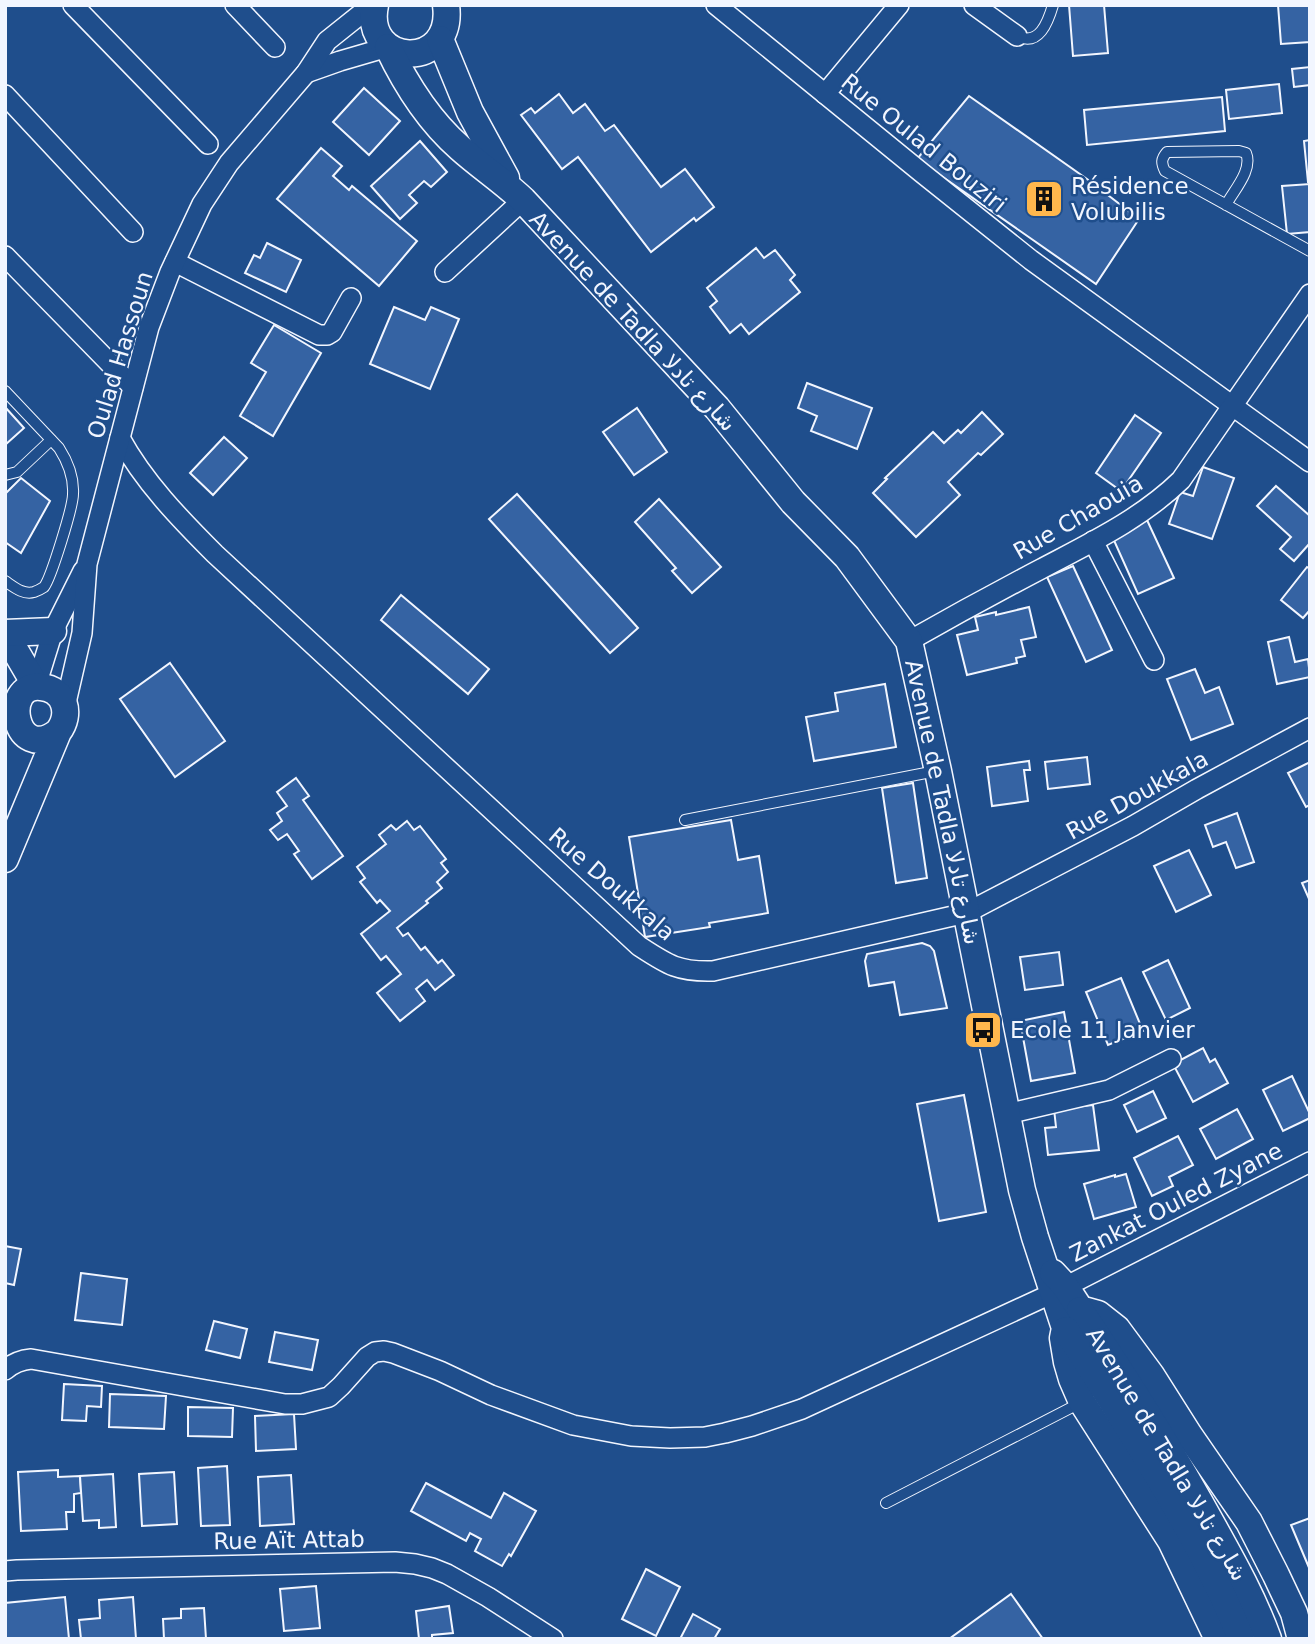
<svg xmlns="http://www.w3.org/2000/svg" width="1315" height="1644" viewBox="0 0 1315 1644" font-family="'DejaVu Sans','Noto Naskh Arabic',sans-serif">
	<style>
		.building { fill: #3563a3; stroke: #f2f6ff; stroke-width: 2 }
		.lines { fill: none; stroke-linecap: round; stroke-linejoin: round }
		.lane-casing { stroke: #f2f6ff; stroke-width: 12 }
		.street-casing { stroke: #f2f6ff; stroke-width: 22 }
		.secondary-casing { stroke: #f2f6ff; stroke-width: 29 }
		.lane { stroke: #1f4e8c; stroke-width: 10 }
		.street { stroke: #1f4e8c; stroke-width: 19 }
		.secondary { stroke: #1f4e8c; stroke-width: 26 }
		.labels { text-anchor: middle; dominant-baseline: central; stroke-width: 5; stroke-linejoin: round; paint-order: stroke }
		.street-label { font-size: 23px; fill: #f2f6ff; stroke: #1f4e8c }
		.poi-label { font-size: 23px; fill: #f2f6ff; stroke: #1f4e8c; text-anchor: start }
	</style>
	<rect width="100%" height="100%" fill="#1f4e8c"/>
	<!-- building -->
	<g class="building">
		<path d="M1069,5H1104L1108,53L1073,56Z"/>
		<path d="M1278,5H1310V42L1281,44Z"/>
		<path d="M1310,67V85L1294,87L1292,69Z"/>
		<path d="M1279,84L1282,113L1229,119L1226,90Z"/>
		<path d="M364,88L400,121L369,155L333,122Z"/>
		<path d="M559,94L573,113L585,104L605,131L614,125L661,187L685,169L714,207L696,221L694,218L651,252L578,157L562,169L521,115L531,108L535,113Z"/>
		<path d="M969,96L1087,179L1139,219L1096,284L917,159Z"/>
		<path d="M1222,97L1225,131L1087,145L1084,110Z"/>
		<path d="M1310,140V182H1308L1304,141Z"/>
		<path d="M420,141L447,172L431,187L424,181L409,195L417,203L400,219L371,186Z"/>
		<path d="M321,148L342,166L333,176L349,190L352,186L417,241L379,286L277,199Z"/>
		<path d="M1310,184V232L1287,234L1282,186Z"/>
		<path d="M267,243L301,260L286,292L245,273L254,255L260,258Z"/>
		<path d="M756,248L764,258L775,250L795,275L790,280L800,292L749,334L741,324L730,333L710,307L717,301L707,288Z"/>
		<path d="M394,307L425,320L431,307L459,319L430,389L370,364Z"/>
		<path d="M274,325L321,353L273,436L240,416L266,372L251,363Z"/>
		<path d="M807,383L872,408L857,449L811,431L817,416L798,408Z"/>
		<path d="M5,407L24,428L5,445Z"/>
		<path d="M637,408L667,452L634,475L603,432Z"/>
		<path d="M982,412L1003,434L981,455L978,453L948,482L960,495L916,537L873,493L887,479L885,478L933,432L944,443L958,430L961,433Z"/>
		<path d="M1135,415L1161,433L1121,491L1096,473Z"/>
		<path d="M224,437L247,458L213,495L190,473Z"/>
		<path d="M1203,467L1234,478L1212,539L1169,524L1180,492L1193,496Z"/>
		<path d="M21,478L50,501L21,553L5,542V494Z"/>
		<path d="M1276,486L1310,516V543L1294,561L1280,549L1291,537L1257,506Z"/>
		<path d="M517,494L638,628L610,653L489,519Z"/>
		<path d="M659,499L721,567L692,593L672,571L676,568L635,522Z"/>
		<path d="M1147,520L1174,578L1138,594L1112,536Z"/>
		<path d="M1073,566L1112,650L1086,662L1047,577Z"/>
		<path d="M1307,567L1310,569V610L1303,618L1281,600Z"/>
		<path d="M401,595L489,669L468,694L381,620Z"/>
		<path d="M1029,607L1036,637L1021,640L1025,656L1016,658L1017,663L967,675L957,635L978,630L975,617L996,612V615Z"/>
		<path d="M1289,637L1295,662L1308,659L1310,677L1277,684L1268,642Z"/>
		<path d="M170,663L225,741L175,777L120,699Z"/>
		<path d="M1195,669L1205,693L1219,687L1233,724L1191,740L1167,679Z"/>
		<path d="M885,684L896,747L814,761L806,717L838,711L835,693Z"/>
		<path d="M1087,757L1090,784L1048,789L1045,762Z"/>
		<path d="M1029,761L1030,770H1024L1028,801L992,806L987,767Z"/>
		<path d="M1310,762V805L1306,807L1288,773Z"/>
		<path d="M296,778L309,796L303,800L343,856L312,879L294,854L299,851L287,834L278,840L270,830L282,821L277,813L287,806L277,792Z"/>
		<path d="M913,783L927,878L896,883L882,788Z"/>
		<path d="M1237,813L1254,862L1236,868L1226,842L1213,847L1205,825Z"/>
		<path d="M731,820L738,860L759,856L768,913L709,923L710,927L645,937L629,837Z"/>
		<path d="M407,821L414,830L420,826L446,859L441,863L448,872L437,882L442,888L426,901L428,903L397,928L403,936L408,933L421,950L425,947L438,963L442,960L454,975L435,990L427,980L416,989L425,1001L400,1021L377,993L401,974L386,956L381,960L361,934L390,911L380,900L377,903L360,882L365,878L357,867L386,844L379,835L391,825L396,830Z"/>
		<path d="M1189,850L1211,895L1176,912L1154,866Z"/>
		<path d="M1310,880V901L1302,883Z"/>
		<path d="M922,943L930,946L934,951L947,1008L900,1015L894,982L869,986L865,961L867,954Z"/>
		<path d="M1059,952L1063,985L1025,990L1020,957Z"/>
		<path d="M1168,960L1190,1008L1166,1020L1143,972Z"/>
		<path d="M1121,978L1143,1031L1108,1045L1086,992Z"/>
		<path d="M1064,1012L1075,1073L1031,1081L1020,1021Z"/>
		<path d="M1203,1048L1210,1062L1215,1059L1228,1083L1193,1102L1173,1064Z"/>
		<path d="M1292,1076L1310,1114V1118L1283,1131L1263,1090Z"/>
		<path d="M1153,1091L1166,1118L1137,1132L1124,1105Z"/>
		<path d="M964,1095L986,1212L939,1221L917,1104Z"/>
		<path d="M1093,1105L1099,1150L1048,1155L1045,1128L1056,1127L1054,1109Z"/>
		<path d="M1237,1109L1253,1139L1216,1159L1200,1129Z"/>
		<path d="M1178,1136L1193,1165L1169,1177L1173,1186L1152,1196L1134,1158Z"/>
		<path d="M1126,1174L1136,1207L1094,1219L1084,1184L1115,1175V1177Z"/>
		<path d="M5,1246L21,1249L14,1285L5,1283Z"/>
		<path d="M81,1273L127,1279L122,1325L75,1320Z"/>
		<path d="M214,1321L247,1329L240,1358L206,1350Z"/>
		<path d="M275,1332L318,1340L312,1370L269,1362Z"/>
		<path d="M64,1384L102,1386L101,1407L87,1406L86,1421L62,1420Z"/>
		<path d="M110,1394L166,1396L164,1429L109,1427Z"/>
		<path d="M188,1407L233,1408L232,1437L188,1436Z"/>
		<path d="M294,1414L296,1449L256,1451L255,1416Z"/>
		<path d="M227,1466L230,1525L201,1526L198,1468Z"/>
		<path d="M58,1470V1477L80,1476L81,1493L74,1494V1512H66L67,1529L21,1531L18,1472Z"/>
		<path d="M174,1472L177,1524L142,1526L139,1474Z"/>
		<path d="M113,1474L116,1527L99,1528V1520L83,1521L80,1476Z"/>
		<path d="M291,1475L294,1524L260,1526L258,1477Z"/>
		<path d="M426,1483L491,1518L504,1493L536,1511L511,1556L509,1554L502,1566L475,1551L481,1539L470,1533L466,1541L411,1511Z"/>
		<path d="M1310,1518V1570L1291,1525Z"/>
		<path d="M646,1569L680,1587L656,1636L622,1619Z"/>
		<path d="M316,1586L320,1628L284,1631L280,1589Z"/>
		<path d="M1011,1594L1043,1639H949Z"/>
		<path d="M65,1597L69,1639H5V1603Z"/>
		<path d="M133,1597L136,1639H81L79,1620L100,1618L99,1600Z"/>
		<path d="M449,1606L453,1633L432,1635V1639H419L416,1611Z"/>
		<path d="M204,1608L206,1639H164L163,1619L181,1618V1609Z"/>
		<path d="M693,1614L720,1629L714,1639H680Z"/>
	</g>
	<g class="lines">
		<defs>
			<g id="lane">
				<path d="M1017,36C1039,47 1048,22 1053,5"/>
				<path d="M1226,205C1234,190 1253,170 1246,153L1239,151L1167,152C1161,159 1161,163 1165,171L1310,251"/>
				<path d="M5,391L59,448C68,462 74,477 73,494C73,507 51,578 44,587C41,589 37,591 34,592C23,595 14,587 5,581"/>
				<path d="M5,475L17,472L51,440"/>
				<path d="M685,820L936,771"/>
				<path d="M886,1503L1082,1402"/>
			</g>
			<g id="street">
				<path d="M73,5L208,144"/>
				<path d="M235,5L275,47"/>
				<path d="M716,5L922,173L1031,260L1310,462"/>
				<path d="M974,5L1017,36"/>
				<path d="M306,73L340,61L388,47"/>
				<path d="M825,94L899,5"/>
				<path d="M5,95L133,232"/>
				<path d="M5,256L133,387"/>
				<path d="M175,262L319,335H327L332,332L351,298"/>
				<path d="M445,272L523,200"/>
				<path d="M120,438C144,482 180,519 215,554L639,946C668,965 678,972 713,971L966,913L1133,826L1197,789L1310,728"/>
				<path d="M1093,541L1154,660"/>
				<path d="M909,641C953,616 997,592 1041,569C1090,543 1141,519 1181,480L1310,294"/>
				<path d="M36,686L53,631L83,571"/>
				<path d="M65,707L82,633L87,564L149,327L170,272L202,204L229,163L306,73L327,41L372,5"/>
				<path d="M1007,1114L1109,1090L1171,1059"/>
				<path d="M5,1370C13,1363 20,1360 31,1359L285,1404H302L329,1397L341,1386L367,1357L375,1352L384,1351L393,1353L440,1371L491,1395L573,1425L631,1436L670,1438L705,1437L725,1433L752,1426L802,1409L1053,1293L1310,1162"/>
				<path d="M5,1571L17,1570L395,1562L415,1564L432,1568L447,1574L488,1597L553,1639"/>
			</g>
			<g id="secondary">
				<path d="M375,5C362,67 455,72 446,5"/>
				<path d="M440,39L470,112L506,178"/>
				<path d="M388,47C406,85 428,120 460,148C480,166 503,181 523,200L717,408L793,502L847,557L909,641L938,771L1022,1190L1035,1237L1065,1328L1063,1338L1067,1362L1072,1379L1082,1402L1171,1541L1218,1639"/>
				<path d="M5,633L36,686"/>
				<path d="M5,633L53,631"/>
				<path d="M5,859L58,732C72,714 65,689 41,687C0,682 14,765 58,732"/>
				<path d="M1053,1273L1065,1286L1080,1309L1098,1314L1117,1329L1151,1375L1189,1435L1249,1522L1276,1575L1294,1613L1301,1639"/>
				<path d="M1080,1310C1128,1381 1173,1453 1214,1528C1234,1564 1254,1600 1268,1639"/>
				<path d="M1066,1330C1103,1387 1140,1445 1174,1504C1199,1547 1223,1592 1241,1639"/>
			</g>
		</defs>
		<!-- lane casing -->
		<use href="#lane" class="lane-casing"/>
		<!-- street casing -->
		<use href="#street" class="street-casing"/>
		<!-- secondary casing -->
		<use href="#secondary" class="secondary-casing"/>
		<!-- lane -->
		<use href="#lane" class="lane"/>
		<!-- street -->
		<use href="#street" class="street"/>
		<!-- secondary -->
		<use href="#secondary" class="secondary"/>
	</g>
	<!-- icons -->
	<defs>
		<symbol id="building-square" viewBox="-11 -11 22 22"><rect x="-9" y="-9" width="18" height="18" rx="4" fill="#ffb74d" stroke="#1f4e8c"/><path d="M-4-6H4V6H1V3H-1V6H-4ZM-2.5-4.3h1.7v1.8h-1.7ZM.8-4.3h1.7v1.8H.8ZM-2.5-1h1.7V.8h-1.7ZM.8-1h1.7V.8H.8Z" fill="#111"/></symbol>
		<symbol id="bus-square" viewBox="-11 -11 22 22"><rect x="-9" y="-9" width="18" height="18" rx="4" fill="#ffb74d" stroke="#1f4e8c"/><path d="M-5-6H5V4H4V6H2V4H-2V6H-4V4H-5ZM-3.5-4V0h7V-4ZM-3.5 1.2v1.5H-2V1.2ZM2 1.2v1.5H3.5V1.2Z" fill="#111"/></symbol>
	</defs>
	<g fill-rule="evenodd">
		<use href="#building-square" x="1022" y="177" width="44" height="44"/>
		<use href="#bus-square" x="961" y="1008" width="44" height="44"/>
	</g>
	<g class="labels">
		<!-- street labels -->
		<g class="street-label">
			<text transform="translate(924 143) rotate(39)">Rue Oulad Bouziri</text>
			<text transform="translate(633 321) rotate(47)">Avenue de Tadla شارع تادلا</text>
			<text transform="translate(120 355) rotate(-73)">Oulad Hassoun</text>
			<text transform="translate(1078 517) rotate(-30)">Rue Chaouia</text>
			<text transform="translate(1137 795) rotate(-29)">Rue Doukkala</text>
			<text transform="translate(943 802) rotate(78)">Avenue de Tadla شارع تادلا</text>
			<text transform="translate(612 884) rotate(41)">Rue Doukkala</text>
			<text transform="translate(1176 1202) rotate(-27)">Zankat Ouled Zyane</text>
			<text transform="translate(1167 1454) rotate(59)">Avenue de Tadla شارع تادلا</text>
			<text transform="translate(289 1540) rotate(-1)">Rue Aït Attab</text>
		</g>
		<!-- poi labels -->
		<g class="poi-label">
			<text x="1071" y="186">Résidence<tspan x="1071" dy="26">Volubilis</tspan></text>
			<text x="1010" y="1030">Ecole 11 Janvier</text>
		</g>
	</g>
	<!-- border -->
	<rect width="1315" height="1644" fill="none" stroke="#f2f6ff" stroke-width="14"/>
</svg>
